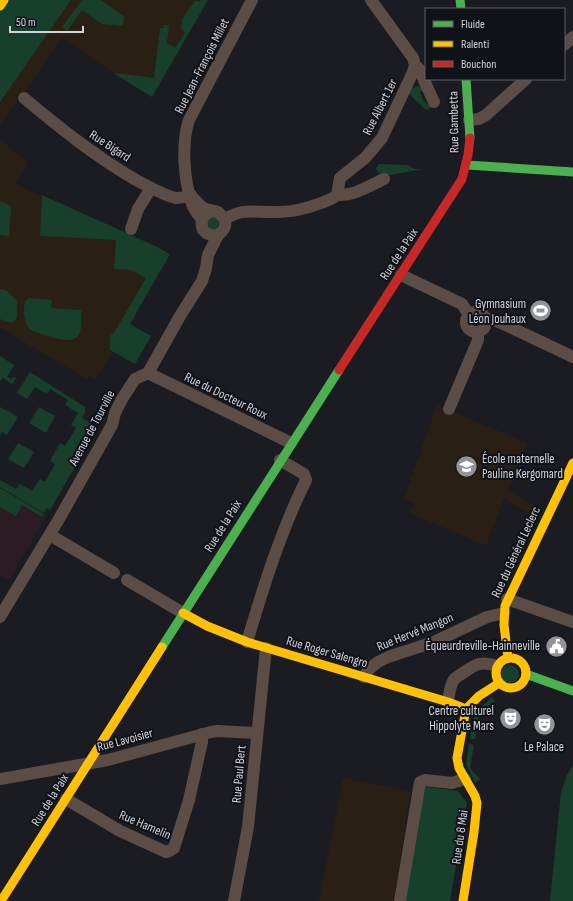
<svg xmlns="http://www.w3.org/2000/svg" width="573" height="901" viewBox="0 0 573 901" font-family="'Sofia Sans Condensed',sans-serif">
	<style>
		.industrial { fill: #2b1c24 }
		.education { fill: #291f14 }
		.green { fill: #183f2b }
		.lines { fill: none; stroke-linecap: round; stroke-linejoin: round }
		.street { stroke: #5b4c45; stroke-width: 12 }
		.fast { stroke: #4caf50; stroke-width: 9 }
		.slow { stroke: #ffc107; stroke-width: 9 }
		.jam { stroke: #c62828; stroke-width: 9 }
		.labels { text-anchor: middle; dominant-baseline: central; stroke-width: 4; stroke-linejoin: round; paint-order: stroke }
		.street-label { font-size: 13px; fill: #d1d3d8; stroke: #101219 }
		.poi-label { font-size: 13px; fill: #d1d3d8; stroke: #101219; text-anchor: end }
	</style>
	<rect width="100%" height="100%" fill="#1b1c21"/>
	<!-- industrial -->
	<path class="industrial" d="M0,487L47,515L9,580L1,576L0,577Z"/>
	<!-- education -->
	<g class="education">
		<path d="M37,0H208L152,97L114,73L62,38L0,126V55Z"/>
		<path d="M0,139L28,163L15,184L155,246L170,254L96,380L89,376L87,379L0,328Z"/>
		<path d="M437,405L527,443L508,489L541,511L537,518L504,499L486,546L410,513L414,503L404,499Z"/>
		<path d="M343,778L410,791L394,901H319Z"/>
	</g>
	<!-- green -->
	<g class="green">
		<path d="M0,0H71L0,102Z"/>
		<path d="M82,0H101L124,16L123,26L102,24L82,10L67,31L62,27Z"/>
		<path d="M200,0H208L152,97L115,74L116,73L154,78L160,28H163L164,25H169L167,43L175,48L185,33L181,29L182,19L195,1H200Z"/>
		<path d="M418,86H420L423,91L420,92L424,102L433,107L426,110L409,94L411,89Z"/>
		<path d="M379,164L409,165L414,169H424L384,176L378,172L376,168Z"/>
		<path d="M42,195L155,246L170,254L130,324L151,336L135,364L110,350V336L115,331L146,278L131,270L114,269L116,240L40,236Z"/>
		<path d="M0,201L6,203L11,208L9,236L0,235Z"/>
		<circle cx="213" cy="223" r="6"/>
		<path d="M0,289L6,290L17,301V317C14,326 6,322 0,319Z"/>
		<path d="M29,298L52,300L51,308L81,310C81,317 82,326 80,332C75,349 44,334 33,331C23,325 23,311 25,301Z"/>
		<path d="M0,356L14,365L7,377L11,379L13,377L16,378L12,384L3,378L0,381Z"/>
		<path d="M30,372L85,407V412L82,418L95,425L96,431L50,510L47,508L44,513L0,487V480L16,489L20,484L32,491L40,479L45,482L55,464L50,461L60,443L65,446L76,428L71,425L78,413L65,405L68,400L50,389L47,394L35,387L27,399L17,393Z"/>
		<path d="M0,407L18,417L7,435L2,432L0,435Z"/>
		<path d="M39,407L55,416L46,433L29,423Z"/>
		<path d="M18,443L34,452L24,468L8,459Z"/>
		<path d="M0,488L44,514L42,517L22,505L16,516L0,507Z"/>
		<circle cx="510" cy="674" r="9"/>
		<path d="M492,697L495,701L479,713L475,739H470C474,714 473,714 492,697Z"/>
		<path d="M469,744L474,745L470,768L480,779L475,783L466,764Z"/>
		<path d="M573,765V901H550L561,792L567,775Z"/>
		<path d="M422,786L458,791L467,803L450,901H403Z"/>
	</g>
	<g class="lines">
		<!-- street -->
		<g class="street">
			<path d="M371,0L413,58L415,65L419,69L434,102"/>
			<path d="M564,45L573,37"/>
			<path d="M24,98C61,129 95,156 136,180C148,186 162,195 176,198C181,198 186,197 191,195"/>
			<path d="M469,120L479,119L486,115L526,79"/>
			<path d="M337,195L340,178L365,158L382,138L413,72L415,65"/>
			<path d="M193,198L203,208L218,212L225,219C228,233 213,241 203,230C199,220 204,212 215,211"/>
			<path d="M225,219C245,207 257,213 279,212C293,212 308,208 321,203C326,201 333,199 337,195C354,196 369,186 384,179"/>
			<path d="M202,220C199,215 194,210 192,204C184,180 181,144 189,120L252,0"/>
			<path d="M131,229L138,209L151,188"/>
			<path d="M401,275L462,304L469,315"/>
			<circle cx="476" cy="322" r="10"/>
			<path d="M485,318L497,321L573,357"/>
			<path d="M148,373L291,443"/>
			<path d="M449,409L478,340V332"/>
			<path d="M50,535L114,573"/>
			<path d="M127,580L183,613"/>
			<path d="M507,599L573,622"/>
			<path d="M0,617L59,519L112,425L115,413L122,399L135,379L148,373L180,316L202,281L206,268L208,255L218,235"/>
			<path d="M247,642C264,585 280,533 306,480L304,474L280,460"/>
			<path d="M364,677L369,669L378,662L388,657L434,642L487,617L504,613"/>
			<path d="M448,702C449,695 450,686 453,681C455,677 460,675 463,673C477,663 481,661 497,666"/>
			<path d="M0,779L108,760L211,732L217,731L257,733"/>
			<path d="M66,799L120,831L166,852L169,851L174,848L189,800L202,742V734"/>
			<path d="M234,901L248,827L266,648"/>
			<path d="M400,901L420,782L425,780L452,783L465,779"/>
		</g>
		<!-- fast -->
		<g class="fast">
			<path d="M460,0L461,9"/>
			<path d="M466,79L470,138"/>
			<path d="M467,165L573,172"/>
			<path d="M162,647L339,370"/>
			<path d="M526,674L573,691"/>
		</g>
		<!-- slow -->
		<g class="slow">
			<path d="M0,6L4,0"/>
			<path d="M183,613L207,626L247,642L448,702L466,709"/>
			<circle cx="511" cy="673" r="15"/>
			<path d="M508,658L504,625L505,606L573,463"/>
			<path d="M1,901L162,647"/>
			<path d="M463,901L474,832L477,803L475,796L459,768L457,758L466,709L479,696L499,683"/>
		</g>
		<!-- jam -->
		<path class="jam" d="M339,370L462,179L468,155L470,138"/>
	</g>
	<!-- icons -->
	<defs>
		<symbol id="stadium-disc" viewBox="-11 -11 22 22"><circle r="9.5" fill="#919398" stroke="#101219"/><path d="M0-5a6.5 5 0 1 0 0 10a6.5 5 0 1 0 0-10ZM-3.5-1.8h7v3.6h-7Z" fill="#fff"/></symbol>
		<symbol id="school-disc" viewBox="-11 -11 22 22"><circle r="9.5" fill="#919398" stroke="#101219"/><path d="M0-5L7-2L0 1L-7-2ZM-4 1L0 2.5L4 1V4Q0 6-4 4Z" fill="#fff"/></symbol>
		<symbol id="civic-disc" viewBox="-11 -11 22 22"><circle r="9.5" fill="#919398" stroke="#101219"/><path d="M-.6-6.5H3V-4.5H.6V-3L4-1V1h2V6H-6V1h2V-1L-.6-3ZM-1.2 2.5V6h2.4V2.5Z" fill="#fff"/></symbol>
		<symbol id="theatre-disc" viewBox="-11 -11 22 22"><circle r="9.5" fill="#919398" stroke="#101219"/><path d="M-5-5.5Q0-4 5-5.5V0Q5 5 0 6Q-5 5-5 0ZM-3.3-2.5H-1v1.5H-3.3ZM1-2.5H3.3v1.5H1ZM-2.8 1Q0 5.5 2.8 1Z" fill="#fff"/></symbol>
	</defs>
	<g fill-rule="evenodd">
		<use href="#stadium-disc" x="528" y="298" width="25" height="25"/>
		<use href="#school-disc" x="454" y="454" width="25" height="25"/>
		<use href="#civic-disc" x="544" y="634" width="25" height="25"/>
		<use href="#theatre-disc" x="498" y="706" width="25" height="25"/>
		<use href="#theatre-disc" x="532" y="712" width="25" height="25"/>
	</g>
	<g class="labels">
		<!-- street labels -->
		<g class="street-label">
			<text transform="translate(202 66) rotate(-63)">Rue Jean-François Millet</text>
			<text transform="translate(380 107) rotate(-63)">Rue Albert 1er</text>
			<text transform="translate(454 122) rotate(-91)">Rue Gambetta</text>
			<text transform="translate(110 146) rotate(33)">Rue Bigard</text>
			<text transform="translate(399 254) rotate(-57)">Rue de la Paix</text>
			<text transform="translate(226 396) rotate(26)">Rue du Docteur Roux</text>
			<text transform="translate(92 428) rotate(-62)">Avenue de Tourville</text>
			<text transform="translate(223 526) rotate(-58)">Rue de la Paix</text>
			<text transform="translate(516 552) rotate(-65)">Rue du Général Leclerc</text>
			<text transform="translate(415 632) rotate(-22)">Rue Hervé Mangon</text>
			<text transform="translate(327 652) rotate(16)">Rue Roger Salengro</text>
			<text transform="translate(125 740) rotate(-15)">Rue Lavoisier</text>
			<text transform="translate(239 774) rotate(-85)">Rue Paul Bert</text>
			<text transform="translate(50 800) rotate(-58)">Rue de la Paix</text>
			<text transform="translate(145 825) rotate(23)">Rue Hamelin</text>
			<text transform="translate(460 837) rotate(-82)">Rue du 8 Mai</text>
		</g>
		<!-- poi labels -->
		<g class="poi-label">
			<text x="526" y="304">Gymnasium<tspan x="526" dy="15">Léon Jouhaux</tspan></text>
			<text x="482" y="459" text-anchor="start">École maternelle<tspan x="482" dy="15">Pauline Kergomard</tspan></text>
			<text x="540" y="646">Équeurdreville-Hainneville</text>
			<text x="494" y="711">Centre culturel<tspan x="494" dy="15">Hippolyte Mars</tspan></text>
			<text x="544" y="747" text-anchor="middle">Le Palace</text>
		</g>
	</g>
	<!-- legend -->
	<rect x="425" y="8" width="140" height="72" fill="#101219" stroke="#5d5f65"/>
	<rect x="433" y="21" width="20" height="6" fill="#4caf50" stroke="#5d5f65"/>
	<text x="461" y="28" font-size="12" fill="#d1d3d8">Fluide</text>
	<rect x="433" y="41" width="20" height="6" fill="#ffc107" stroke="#5d5f65"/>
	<text x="461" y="48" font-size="12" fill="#d1d3d8">Ralenti</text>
	<rect x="433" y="61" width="20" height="6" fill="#c62828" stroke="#5d5f65"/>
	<text x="461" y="68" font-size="12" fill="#d1d3d8">Bouchon</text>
	<!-- scale -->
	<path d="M10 26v6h73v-6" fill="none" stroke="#d1d3d8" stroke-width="2"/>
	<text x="16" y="26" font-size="12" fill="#d1d3d8" stroke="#101219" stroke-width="3" paint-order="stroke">50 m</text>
</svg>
